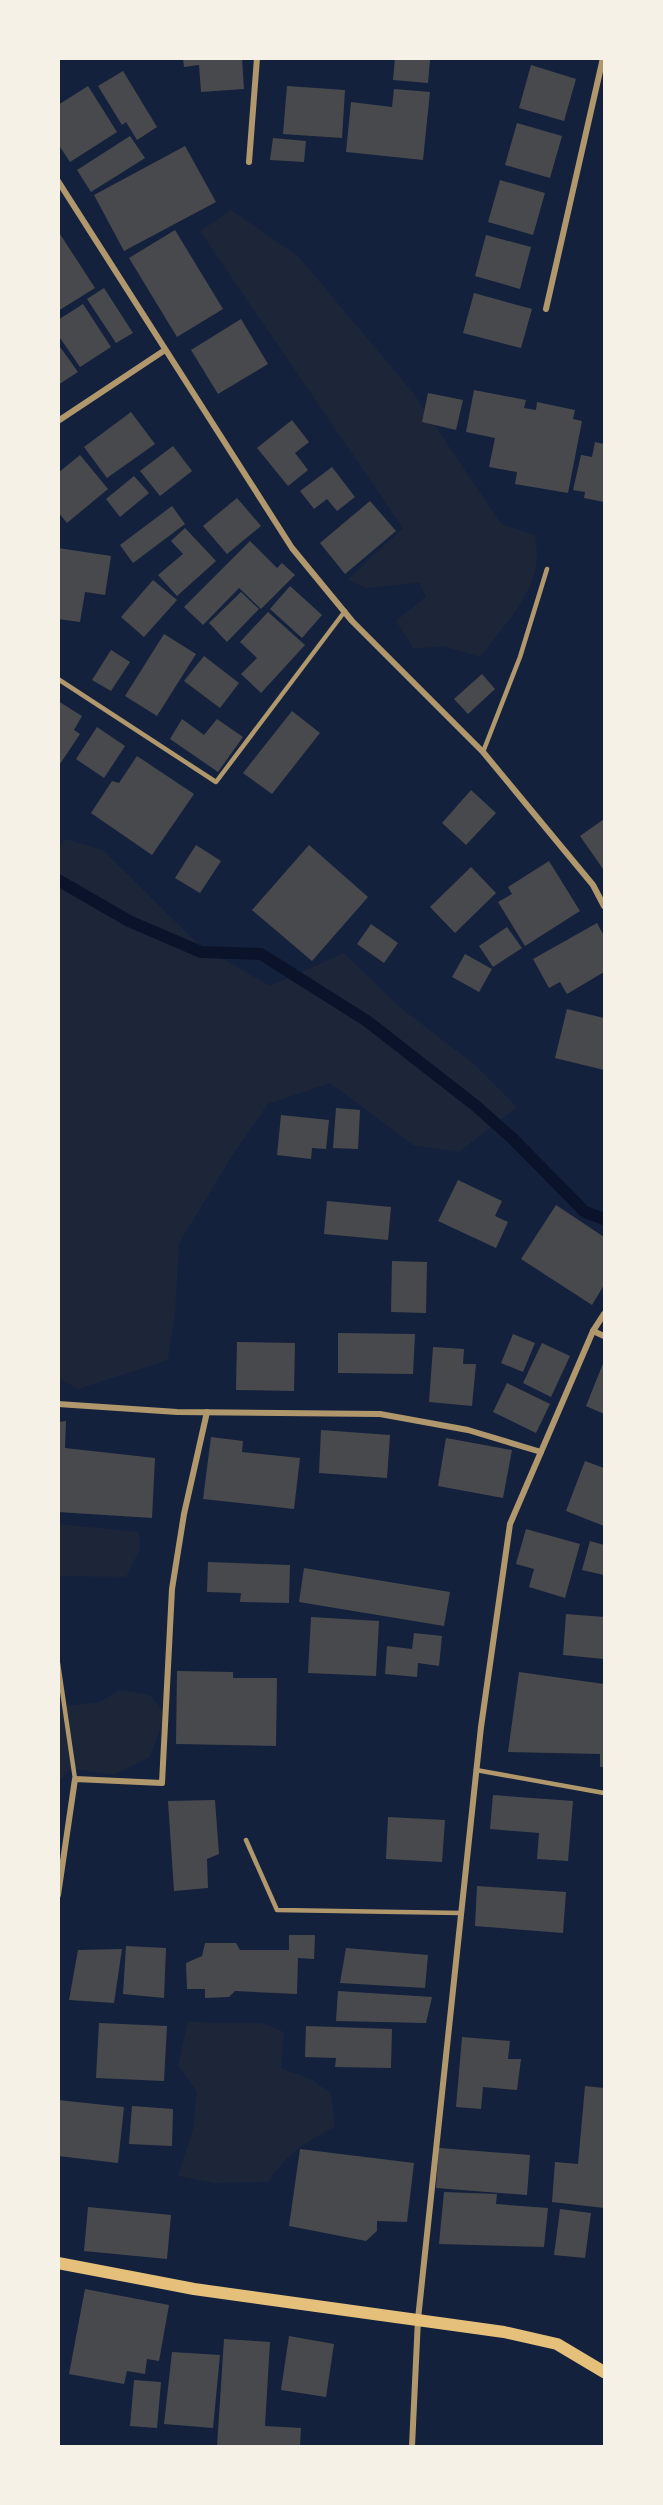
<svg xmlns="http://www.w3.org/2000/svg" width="663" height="2505" viewBox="0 0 663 2505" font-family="Raleway,sans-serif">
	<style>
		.green { fill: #1d2539 }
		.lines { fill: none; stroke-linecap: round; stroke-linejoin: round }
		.stream { stroke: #0b132b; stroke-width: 12 }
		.building { fill: #48494c }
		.service { stroke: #b1986c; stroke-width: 4.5 }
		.minor { stroke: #b1986c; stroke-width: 6 }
		.secondary { stroke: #e5c07b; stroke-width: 12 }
	</style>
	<rect width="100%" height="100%" fill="#14213d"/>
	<!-- green -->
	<g class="green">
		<path d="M231,210L299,257L414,394L501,524L535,535C536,543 537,551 537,559C534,596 501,629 480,657L444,646L414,649L396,621L426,596L419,583L365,588L348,579L403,528L200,231Z"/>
		<path d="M65,839L103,850L199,945L270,986L344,953L402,1009L474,1064L517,1107L459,1152L413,1145L330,1083L268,1104L234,1153L179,1243L175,1314L168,1360L78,1389L58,1378V848Z"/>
		<path d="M58,1524L139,1532L140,1549L126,1577L59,1576Z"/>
		<path d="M119,1690L150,1695L165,1715L150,1757L113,1775L71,1768L59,1782V1700L65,1706L100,1702Z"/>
		<path d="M188,2021L208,2023H262L284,2032L281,2068L313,2080L331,2094L335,2127C307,2140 285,2156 268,2182L215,2183L178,2176L193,2129L197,2092L178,2065Z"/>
	</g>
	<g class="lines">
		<!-- stream -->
		<path class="stream" d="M58,880L129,921L201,952L261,954L367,1021L476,1106L512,1138L585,1212L604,1219"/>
	</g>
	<!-- building -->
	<g class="building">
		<path d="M183,58H242L244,89L201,92L199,65L184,67Z"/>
		<path d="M395,58L430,60L428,83L393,80Z"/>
		<path d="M531,65L576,79L564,121L519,108Z"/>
		<path d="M123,71L157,127L137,140L126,122L122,125L98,86Z"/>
		<path d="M88,86L117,132L70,162L58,144V105Z"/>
		<path d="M287,86L345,90L342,138L283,134Z"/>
		<path d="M394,89L430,92L423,160L346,152L351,102L392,107Z"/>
		<path d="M517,123L562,136L550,178L505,165Z"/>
		<path d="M130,136L145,158L91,192L77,170Z"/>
		<path d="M273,138L306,141L304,162L270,160Z"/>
		<path d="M185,146L216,202L124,251L94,195Z"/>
		<path d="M500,180L545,193L533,235L488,222Z"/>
		<path d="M175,230L223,309L177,337L129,258Z"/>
		<path d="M58,231L95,288L58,311Z"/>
		<path d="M486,235L531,247L520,289L475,276Z"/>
		<path d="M104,288L133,333L116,343L87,299Z"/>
		<path d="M474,293L532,309L521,348L463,333Z"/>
		<path d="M83,304L111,347L80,367L58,335V320Z"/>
		<path d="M241,319L268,364L218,394L191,350Z"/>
		<path d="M58,344L78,372L58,385Z"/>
		<path d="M474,390L526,400L524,408L536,410L537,402L575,410L573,419L582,421L568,493L515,484L517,472L489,467L495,438L466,432Z"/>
		<path d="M428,393L463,400L456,430L422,422Z"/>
		<path d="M131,412L155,444L107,478L84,447Z"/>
		<path d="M292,420L309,442L295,453L308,470L288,486L257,448Z"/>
		<path d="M595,442L604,444V502L584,498L585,492L573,490L581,455L592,457Z"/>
		<path d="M173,446L192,471L160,496L140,471Z"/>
		<path d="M80,455L108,489L67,523L58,512V473Z"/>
		<path d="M332,467L355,497L337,511L327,499L314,509L300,491Z"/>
		<path d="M134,476L149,493L120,517L106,499Z"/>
		<path d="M237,498L261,526L227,554L203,526Z"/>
		<path d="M370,501L396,531L345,574L320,543Z"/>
		<path d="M172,506L185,524L133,563L120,545Z"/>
		<path d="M185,528L216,561L177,596L158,575L183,554L171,541Z"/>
		<path d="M250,541L277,568L282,563L295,575L261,609L239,588L203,625L184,607Z"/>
		<path d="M58,548L111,556L105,595L85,592L80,622L58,619Z"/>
		<path d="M153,580L177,600L144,637L121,617Z"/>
		<path d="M290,586L322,615L302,638L270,609Z"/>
		<path d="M241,592L259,609L227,642L209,623Z"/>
		<path d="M268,612L305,645L261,693L241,674L257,658L240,642Z"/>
		<path d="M164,634L196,654L157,716L125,696Z"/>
		<path d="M111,650L130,662L111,691L92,680Z"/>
		<path d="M204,656L239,683L220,708L184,681Z"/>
		<path d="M482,674L495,689L468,714L454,699Z"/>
		<path d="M58,701L82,716L74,730L80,734L58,767Z"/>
		<path d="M292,711L320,733L272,794L243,773Z"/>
		<path d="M182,719L204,735L217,719L243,737L218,772L170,739Z"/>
		<path d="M97,727L125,746L104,778L76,759Z"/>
		<path d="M137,756L194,794L152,855L91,813L112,781L119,783Z"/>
		<path d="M471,790L496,813L466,845L442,823Z"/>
		<path d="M604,819V868L603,869L580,836Z"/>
		<path d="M196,845L221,861L200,893L175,878Z"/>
		<path d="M309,845L368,897L312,961L252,910Z"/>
		<path d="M549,861L580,911L525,946L498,902L512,894L508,887Z"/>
		<path d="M471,867L496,893L455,933L430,907Z"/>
		<path d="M597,923L604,936V972L567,994L560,982L549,988L533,959Z"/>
		<path d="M371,924L398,943L384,963L357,944Z"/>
		<path d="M507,927L522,948L493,967L479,946Z"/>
		<path d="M465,954L492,969L479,992L452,977Z"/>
		<path d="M567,1009L604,1018V1070L555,1058Z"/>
		<path d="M336,1108L360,1110L358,1149L333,1148Z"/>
		<path d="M281,1115L329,1120L326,1149L312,1148L311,1159L277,1155Z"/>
		<path d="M458,1180L502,1201L495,1216L508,1222L496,1248L438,1221Z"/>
		<path d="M327,1201L391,1207L388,1240L324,1234Z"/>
		<path d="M556,1205L604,1237V1285L592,1305L521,1259Z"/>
		<path d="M392,1261L427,1262L426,1313L391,1312Z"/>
		<path d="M338,1333L415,1334L413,1374L338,1373Z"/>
		<path d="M513,1334L535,1343L523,1372L501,1363Z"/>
		<path d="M237,1342L295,1343L294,1391L236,1390Z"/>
		<path d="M542,1343L570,1356L551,1397L523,1383Z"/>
		<path d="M433,1347L464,1349L463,1364H476L472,1406L429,1402Z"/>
		<path d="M604,1361V1414L586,1406Z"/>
		<path d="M507,1383L550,1404L536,1433L493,1412Z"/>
		<path d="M66,1421L65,1448L155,1458L152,1518L58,1512V1422Z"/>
		<path d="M321,1430L390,1435L387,1478L319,1473Z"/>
		<path d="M211,1437L243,1441L242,1452L300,1458L294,1509L203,1499Z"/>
		<path d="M446,1438L512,1450L503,1498L438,1486Z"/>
		<path d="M585,1461L604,1468V1526L566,1511Z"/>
		<path d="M526,1529L580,1544L565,1598L529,1587L534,1569L516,1564Z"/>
		<path d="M590,1541L604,1545V1575L582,1570Z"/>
		<path d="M208,1562L290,1565L289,1603L240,1602L241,1593L207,1592Z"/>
		<path d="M304,1568L450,1592L444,1626L299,1602Z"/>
		<path d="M566,1614L604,1617V1659L563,1655Z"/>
		<path d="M311,1617L379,1621L376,1676L308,1673Z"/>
		<path d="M414,1633L442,1636L439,1666L418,1663L417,1677L385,1674L387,1646L412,1649Z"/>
		<path d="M177,1671L233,1672V1678H277L276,1746L176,1744Z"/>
		<path d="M519,1672L604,1684V1767H600V1754L508,1752Z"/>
		<path d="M493,1795L573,1801L568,1861L537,1859L539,1833L490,1829Z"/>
		<path d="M215,1800L219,1854L207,1859L208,1888L174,1891L168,1801Z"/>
		<path d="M388,1817L445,1820L442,1862L386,1859Z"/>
		<path d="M477,1886L566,1892L563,1933L475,1926Z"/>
		<path d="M289,1935H315L314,1959L298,1958L297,1994L235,1991L229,1997L205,1998V1989H187L186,1963L202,1956L205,1943H236L240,1950H289Z"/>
		<path d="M126,1946L166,1948L164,1998L123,1994Z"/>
		<path d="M346,1948L428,1955L425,1988L340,1983Z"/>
		<path d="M122,1949L114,2003L69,2000L78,1950Z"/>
		<path d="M338,1991L432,1997L426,2023L336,2021Z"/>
		<path d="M99,2023L167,2026L164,2081L96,2078Z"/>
		<path d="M306,2026L392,2029L391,2068L335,2067L336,2058L305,2057Z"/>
		<path d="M462,2037L510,2041L508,2059H521L517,2090L483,2087L481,2109L456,2107Z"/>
		<path d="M585,2086L604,2088V2208L552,2202L555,2162L578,2164Z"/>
		<path d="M58,2100L124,2107L118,2163L58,2156Z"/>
		<path d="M132,2106L173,2109L172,2146L129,2144Z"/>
		<path d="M439,2148L530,2155L527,2195L436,2188Z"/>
		<path d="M300,2149L414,2163L407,2222L377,2221V2231L366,2241L289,2226Z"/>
		<path d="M444,2192L497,2194L496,2204L548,2208L544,2247L439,2244Z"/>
		<path d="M88,2207L171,2215L167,2259L84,2251Z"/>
		<path d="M560,2209L591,2213L585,2258L554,2255Z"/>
		<path d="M85,2289L169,2305L159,2361L147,2359L145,2374L127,2371L124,2384L69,2374Z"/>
		<path d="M289,2336L334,2344L326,2397L281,2390Z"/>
		<path d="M224,2339L270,2342L265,2426L301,2428L300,2446H217Z"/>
		<path d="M172,2352L220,2355L213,2428L164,2424Z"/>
		<path d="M134,2380L161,2382L157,2428L130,2426Z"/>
	</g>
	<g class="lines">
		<!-- service -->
		<g class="service">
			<path d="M58,679L216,782L345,611"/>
			<path d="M483,752L520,657L547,569"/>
			<path d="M58,1663L75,1779"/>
			<path d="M476,1770L604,1793"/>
			<path d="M246,1840L277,1910L461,1913"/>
		</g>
		<!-- minor -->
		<g class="minor">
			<path d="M249,162L257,58"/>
			<path d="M58,181L292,548L352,621L483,752L593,885L604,906"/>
			<path d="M546,309L603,58"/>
			<path d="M58,421L165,350"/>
			<path d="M593,1331L604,1336"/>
			<path d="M58,1404L177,1412L380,1414L468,1430L541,1452"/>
			<path d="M58,1895L75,1779L162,1783L172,1589L184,1514L207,1412"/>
			<path d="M412,2446L418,2319L481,1727L510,1524L593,1331L604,1314"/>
		</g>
		<!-- secondary -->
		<path class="secondary" d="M58,2263L194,2289L504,2332L557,2344L604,2372"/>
	</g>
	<!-- border -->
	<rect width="663" height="2505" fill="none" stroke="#f6f1e7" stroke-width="120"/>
</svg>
